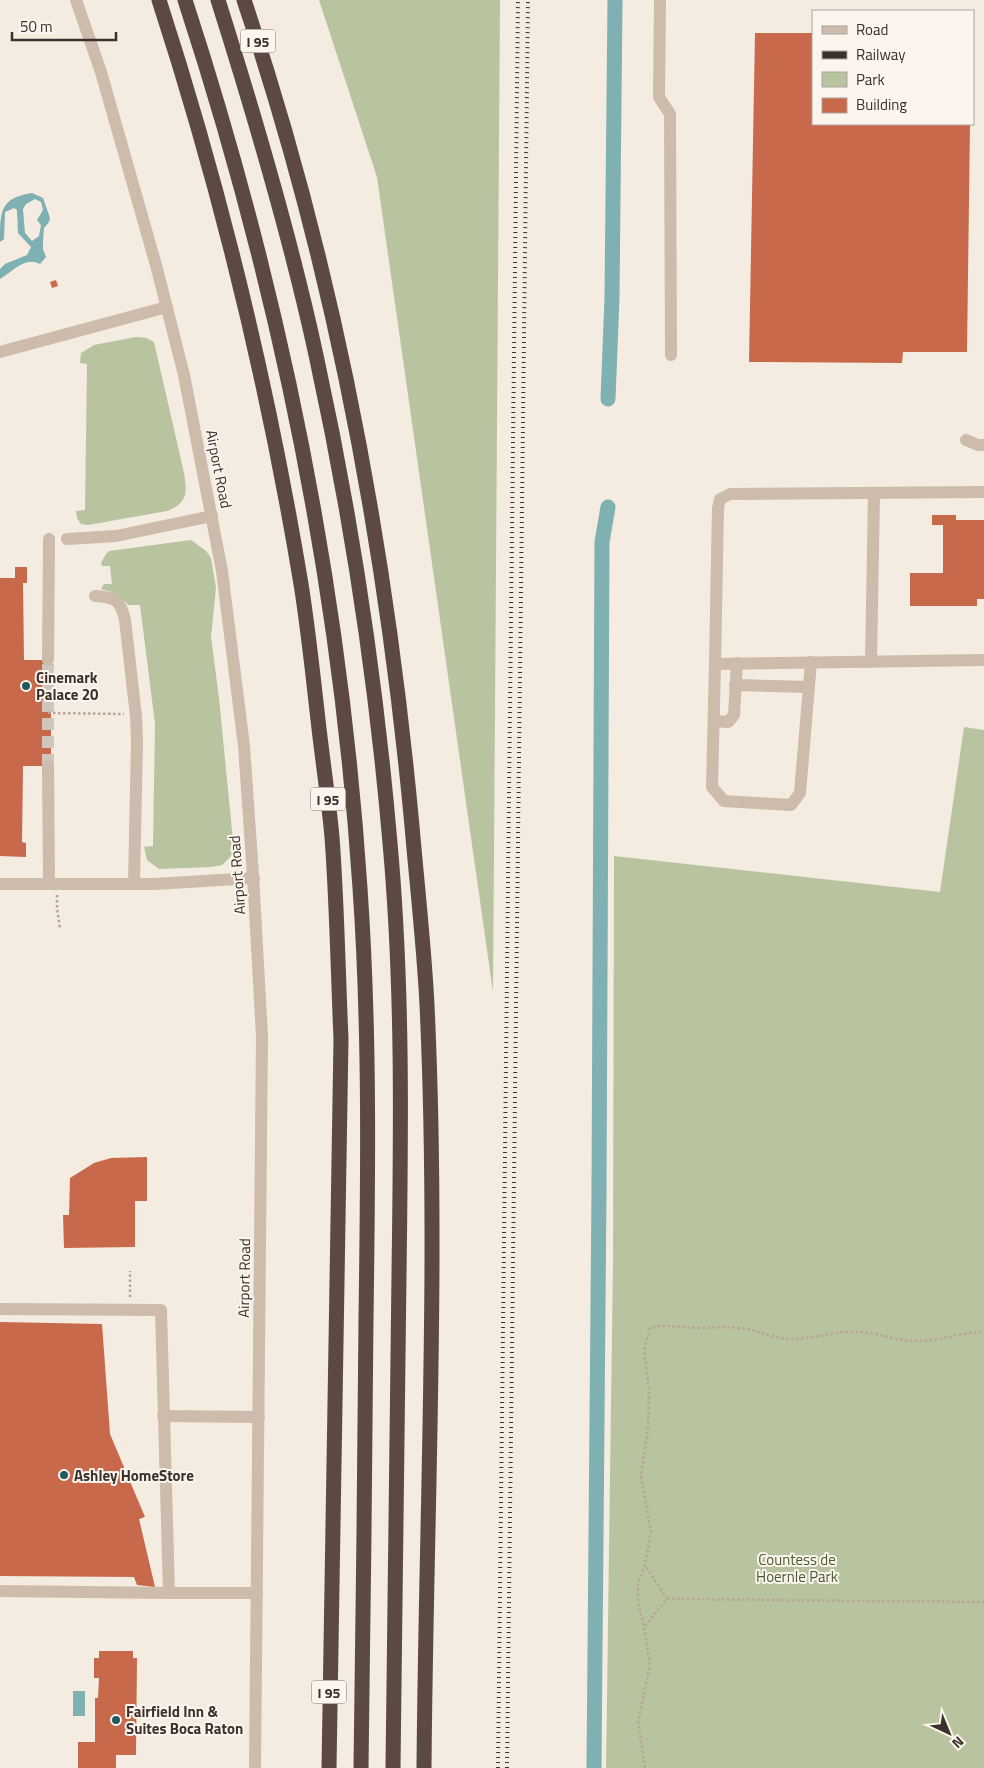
<svg xmlns="http://www.w3.org/2000/svg" width="984" height="1768" viewBox="0 0 984 1768" font-family="'Titillium Web',sans-serif">
	<style>
		.green { fill: #b8c4a0 }
		.water { fill: #7fb0b2; fill-rule: evenodd }
		.lines { fill: none; stroke-linecap: round; stroke-linejoin: round }
		.canal { stroke: #7fb0b2; stroke-width: 15 }
		.building { fill: #c8694b }
		.minor-tunnel { stroke: #cfc6bd; stroke-width: 12; stroke-dasharray: 12 6; stroke-linecap: butt }
		.path { stroke: #b9a596; stroke-width: 2.5; stroke-dasharray: 2.5 2.5; stroke-linecap: butt }
		.minor { stroke: #cdbbac; stroke-width: 12 }
		.highway { stroke: #5c4a42; stroke-width: 15 }
		.rail { stroke: #3b302b; stroke-width: 4; stroke-dasharray: 1 4; stroke-linecap: butt }
		.poi-dot { fill: #1f5a5e; stroke: #fbf5ee; stroke-width: 2 }
		.labels { text-anchor: middle; dominant-baseline: central; stroke-width: 4; stroke-linejoin: round; paint-order: stroke }
		.shield { fill: #fbf5ee; stroke: #756b66; stroke-width: 1 }
		.shield-label { font-size: 14px; font-weight: bold; fill: #3b302b }
		.street-label { font-size: 15px; fill: #3b302b; stroke: #fbf5ee }
		.poi-label { font-size: 15px; font-weight: bold; fill: #3b302b; stroke: #fbf5ee; text-anchor: start }
		.park-label { font-size: 15px; fill: #4a5a2e; stroke: #fbf5ee }
	</style>
	<rect width="100%" height="100%" fill="#f4ebe1"/>
	<!-- green -->
	<g class="green">
		<path d="M319,0H500L493,992L377,177Z"/>
		<path d="M136,337L146,338L154,342L184,473C187,493 188,503 167,511L88,525L81,524L77,518L76,511L85,510L87,364L80,363L81,353L94,345Z"/>
		<path d="M191,540L206,551L211,558L216,588L211,637L219,698L233,841L230,851L234,853L222,865L211,867L159,869L147,860L144,847L153,846L155,724L140,605H128C120,595 113,592 101,589L104,584H112L110,566H102L101,563L106,554L109,551Z"/>
		<path d="M964,727L984,730V1768H606L613,1262L614,856L940,892Z"/>
	</g>
	<!-- water -->
	<g class="water">
		<path d="M32,193L43,198L50,218L49,222L44,228L43,241V249L46,257L40,264C24,256 13,272 0,279V269L5,264L27,255L31,247L18,233L17,210L14,208L5,212L4,239L0,242C0,211 0,198 32,193ZM35,199L41,202L43,210L37,220L41,225L39,236L32,241L25,233L23,209L26,204Z"/>
		<rect x="73" y="1691" width="12" height="25"/>
	</g>
	<g class="lines">
		<!-- canal -->
		<g class="canal">
			<path d="M608,399L612,298L615,0"/>
			<path d="M594,1768L599,1190L602,542L608,507"/>
		</g>
	</g>
	<!-- building -->
	<g class="building">
		<path d="M755,33H813V124H970L967,352H903L902,363L749,362Z"/>
		<path d="M56,280L58,286L52,288L50,282Z"/>
		<path d="M932,515H956V520H984V599H977V606H910V573H943V525H932Z"/>
		<path d="M15,567H27V583H23L24,660H51V766H23L22,842L26,843V857L0,856V578H15Z"/>
		<path d="M147,1157V1201H135V1247L64,1248L63,1215H69L70,1178L94,1163L111,1158Z"/>
		<path d="M0,1322L102,1324L110,1434L145,1517L139,1519L155,1587L137,1585L134,1577L0,1576Z"/>
		<path d="M99,1651H133V1658H137L136,1755H116V1768H78V1742H95V1698H98L99,1678H94V1658H99Z"/>
	</g>
	<g class="lines">
		<!-- minor-tunnel -->
		<path class="minor-tunnel" d="M48,766V660"/>
		<!-- path -->
		<g class="path">
			<path d="M48,713L124,714"/>
			<path d="M57,895V908L60,929"/>
			<path d="M130,1297V1271"/>
			<path d="M667,1599L984,1602"/>
			<path d="M645,1626L667,1599L645,1565"/>
			<path d="M645,1768L638,1722L650,1665L644,1627L638,1602V1583L645,1565L651,1532L641,1476L648,1427L649,1390L644,1350L650,1328C667,1323 681,1328 699,1328C713,1328 726,1326 740,1328C759,1330 776,1340 796,1339C818,1338 838,1330 860,1332C878,1333 895,1340 912,1341C937,1342 960,1332 984,1332"/>
		</g>
		<!-- minor -->
		<g class="minor">
			<path d="M76,0L101,72L156,265L184,375L222,571L244,746L253,875L262,1036L255,1768"/>
			<path d="M660,0L659,97L670,114L671,355"/>
			<path d="M0,352L167,307"/>
			<path d="M966,440L978,445H984"/>
			<path d="M984,492L730,494L720,499L718,508L715,664L984,660"/>
			<path d="M67,539L116,536L212,516"/>
			<path d="M95,596C116,597 121,601 125,620L136,716L137,741L134,884"/>
			<path d="M48,660L49,539"/>
			<path d="M871,662L874,493"/>
			<path d="M715,664L712,787L724,801L791,805L800,793L811,662"/>
			<path d="M735,685L808,687"/>
			<path d="M714,721L728,722L734,715L737,663"/>
			<path d="M48,766L49,884"/>
			<path d="M0,884H154L254,878"/>
			<path d="M0,1309L161,1310L169,1593L0,1591"/>
			<path d="M163,1416L259,1417"/>
			<path d="M169,1593H257"/>
		</g>
		<!-- highway -->
		<g class="highway">
			<path d="M159,0C221,191 268,385 301,584C309,634 314,686 320,737C324,770 329,804 332,837C337,904 338,972 341,1039L329,1768"/>
			<path d="M185,0C279,288 340,586 360,888C370,1032 368,1175 366,1319C365,1469 363,1618 361,1768"/>
			<path d="M218,0C255,117 290,235 316,355C351,515 376,680 390,843C403,986 401,1130 399,1274C397,1439 395,1603 393,1768"/>
			<path d="M244,0C334,267 386,545 412,826C417,885 424,945 427,1005C439,1259 426,1514 424,1768"/>
		</g>
		<!-- rail -->
		<g class="rail">
			<path d="M498,1768L518,0"/>
			<path d="M507,1768L528,0"/>
		</g>
	</g>
	<!-- markers -->
	<g class="poi-dot">
		<circle cx="26" cy="686" r="5"/>
		<circle cx="64" cy="1475" r="5"/>
		<circle cx="116" cy="1720" r="5"/>
	</g>
	<g class="labels">
		<!-- shield labels -->
		<g class="shield">
			<rect x="240.5" y="29.5" width="35" height="23" rx="4"/>
			<rect x="310.5" y="787.5" width="35" height="23" rx="4"/>
			<rect x="311.5" y="1680.5" width="35" height="23" rx="4"/>
		</g>
		<g class="shield-label">
			<text x="258" y="41">I 95</text>
			<text x="328" y="799">I 95</text>
			<text x="329" y="1692">I 95</text>
		</g>
		<!-- street labels -->
		<g class="street-label">
			<text transform="translate(219 469) rotate(79)">Airport Road</text>
			<text transform="translate(237 875) rotate(-94)">Airport Road</text>
			<text transform="translate(244 1278) rotate(-89)">Airport Road</text>
		</g>
		<!-- poi labels -->
		<g class="poi-label">
			<text x="36" y="677">Cinemark<tspan x="36" dy="17">Palace 20</tspan></text>
			<text x="74" y="1475">Ashley HomeStore</text>
			<text x="126" y="1711">Fairfield Inn &amp;<tspan x="126" dy="17">Suites Boca Raton</tspan></text>
		</g>
		<!-- park labels -->
		<g class="park-label">
			<text x="797" y="1559">Countess de<tspan x="797" dy="17">Hoernle Park</tspan></text>
		</g>
	</g>
	<!-- legend -->
	<rect x="812" y="10" width="162" height="115" fill="#fbf5ee" stroke="#aea6a0"/>
	<rect x="822" y="26" width="25" height="8" fill="#cdbbac" stroke="#aea6a0"/>
	<text x="856" y="35" font-size="15" fill="#3b302b">Road</text>
	<rect x="822" y="51" width="25" height="8" fill="#3b302b" stroke="#aea6a0"/>
	<text x="856" y="60" font-size="15" fill="#3b302b">Railway</text>
	<rect x="822" y="72" width="25" height="15" fill="#b8c4a0" stroke="#aea6a0"/>
	<text x="856" y="85" font-size="15" fill="#3b302b">Park</text>
	<rect x="822" y="98" width="25" height="15" fill="#c8694b" stroke="#aea6a0"/>
	<text x="856" y="110" font-size="15" fill="#3b302b">Building</text>
	<!-- north arrow -->
	<g transform="translate(949 1733) rotate(136)" stroke="#fbf5ee" stroke-width="4" paint-order="stroke">
	<path d="M0-4L9 19L0 12L-9 19Z" fill="#3b302b"/>
	<text y="-8" font-size="14" font-weight="bold" text-anchor="middle" fill="#3b302b">N</text>
	</g>
	<!-- scale -->
	<path d="M12 32v8h104v-8" fill="none" stroke="#3b302b" stroke-width="2.5"/>
	<text x="20" y="32" font-size="15" fill="#3b302b" stroke="#fbf5ee" stroke-width="4" paint-order="stroke">50 m</text>
</svg>
